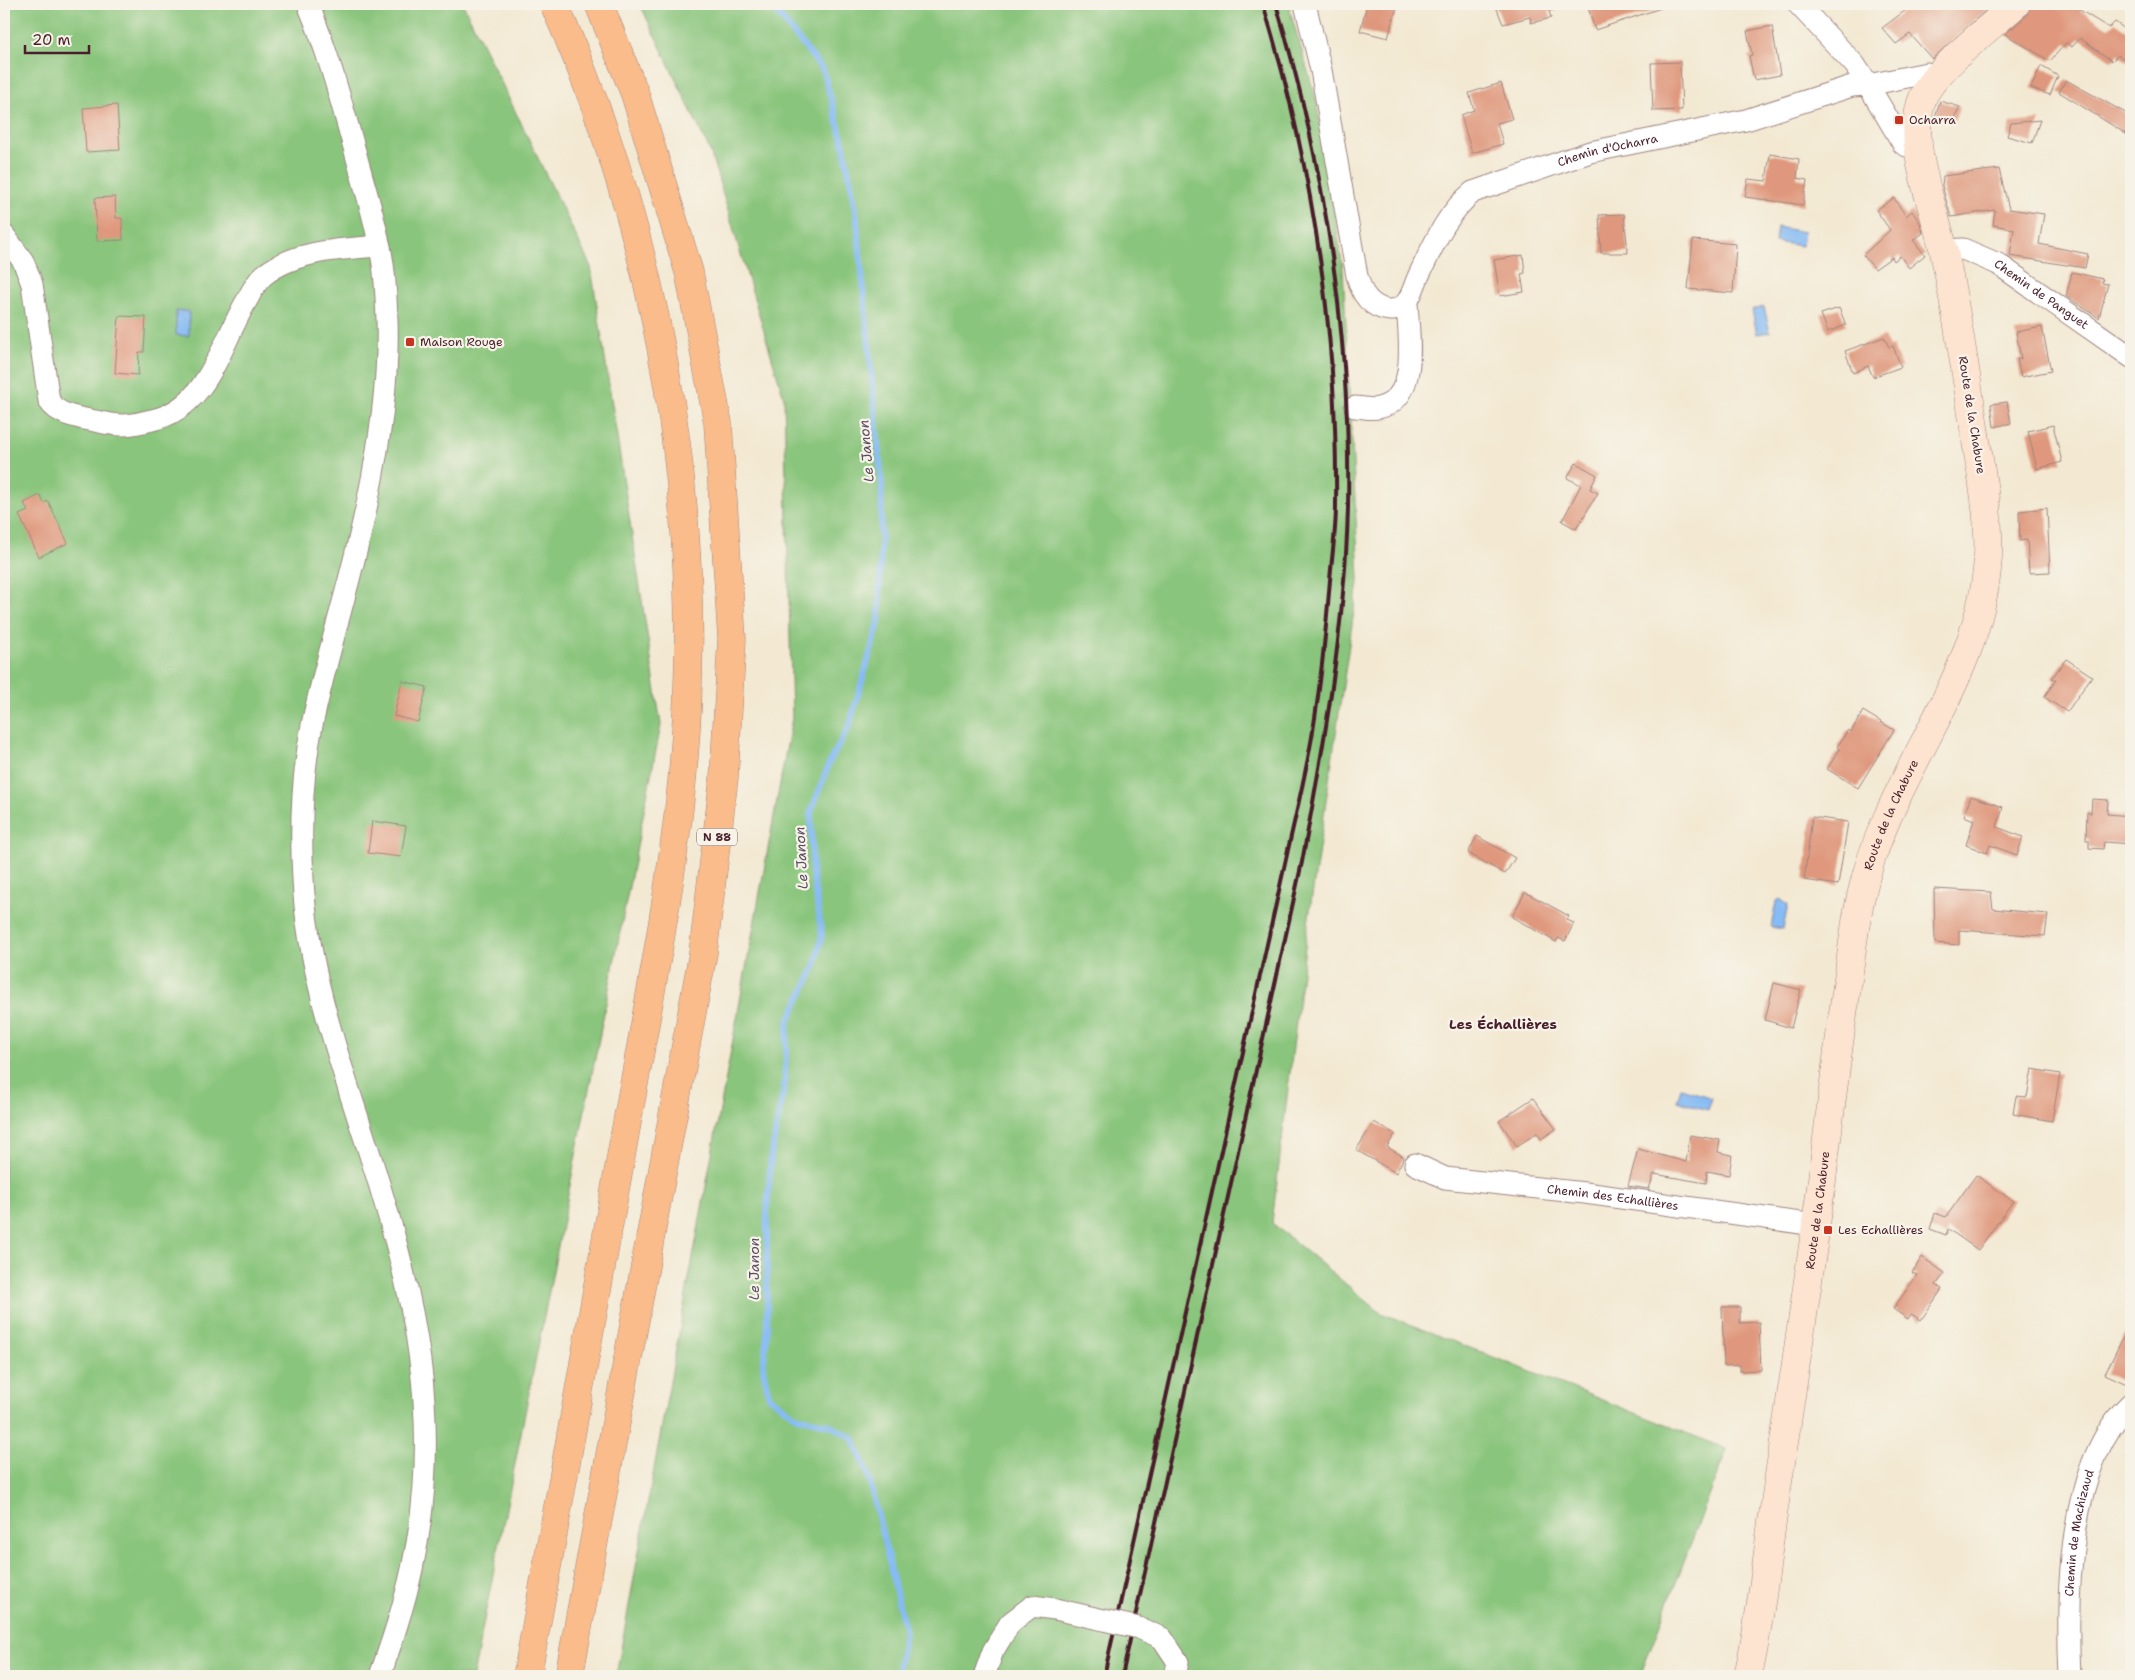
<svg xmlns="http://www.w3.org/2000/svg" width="2135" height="1680" viewBox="0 0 2135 1680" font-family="'Shantell Sans',sans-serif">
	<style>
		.green { fill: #89c57b; stroke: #6a7253 }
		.water { fill: #86bbf4; stroke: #686d90 }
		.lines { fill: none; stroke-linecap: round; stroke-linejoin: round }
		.stream { stroke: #86bbf4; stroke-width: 6 }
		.building { fill: #df987d }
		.street-casing { stroke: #9e847f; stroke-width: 23 }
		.secondary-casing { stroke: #9e847f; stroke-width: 29 }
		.highway-casing { stroke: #9e847f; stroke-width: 29 }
		.street { stroke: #fff; stroke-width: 21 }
		.secondary { stroke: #fde4d1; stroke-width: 28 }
		.highway { stroke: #fabc8b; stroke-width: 28 }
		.rail { stroke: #4a1f2b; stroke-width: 4 }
		.street-bridge-casing { stroke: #9e847f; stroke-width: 23; stroke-linecap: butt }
		.street-bridge { stroke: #fff; stroke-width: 21 }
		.poi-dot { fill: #c8321e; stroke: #f7f3e8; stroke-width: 2 }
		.labels { text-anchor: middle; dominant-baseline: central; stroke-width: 4.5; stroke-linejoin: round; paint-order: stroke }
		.shield { fill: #f7f3e8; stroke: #7e5f64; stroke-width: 1 }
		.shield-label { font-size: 11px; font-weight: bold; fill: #4a1f2b }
		.poi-label { font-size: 12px; fill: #4a1f2b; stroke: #f7f3e8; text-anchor: start }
		.street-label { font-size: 12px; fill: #4a1f2b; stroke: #f7f3e8 }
		.water-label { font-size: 14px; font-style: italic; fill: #5c4e67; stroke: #f7f3e8 }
		.neighbourhood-label { font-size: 14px; font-weight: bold; fill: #4a1f2b; stroke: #f7f3e8 }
	</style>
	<rect width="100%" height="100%" fill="#f7f3e8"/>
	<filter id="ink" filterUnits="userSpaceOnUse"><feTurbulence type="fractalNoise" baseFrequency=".02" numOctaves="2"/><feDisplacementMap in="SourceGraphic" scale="10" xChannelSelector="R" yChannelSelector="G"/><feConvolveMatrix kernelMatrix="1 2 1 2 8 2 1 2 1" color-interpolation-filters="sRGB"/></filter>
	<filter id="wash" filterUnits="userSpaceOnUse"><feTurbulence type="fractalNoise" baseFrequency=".0096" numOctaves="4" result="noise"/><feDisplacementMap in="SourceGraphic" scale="20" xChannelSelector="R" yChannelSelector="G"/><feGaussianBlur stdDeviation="1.12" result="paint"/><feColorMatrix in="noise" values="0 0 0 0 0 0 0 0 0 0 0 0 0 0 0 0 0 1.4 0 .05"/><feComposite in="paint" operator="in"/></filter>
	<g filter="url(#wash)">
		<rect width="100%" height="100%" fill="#f3e9d3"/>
		<!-- green -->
		<g class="green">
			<path d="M4,4H463L591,267L661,725L473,1676H4Z"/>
			<path d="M640,4H1288L1316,99L1343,268L1359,577L1307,930L1272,1223L1381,1313L1727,1449L1640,1676H616L792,718L784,398L710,151Z"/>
		</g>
		<!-- water -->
		<g class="water">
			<path d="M1777,227L1804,232L1802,246L1775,242Z"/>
			<path d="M1764,307L1770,332L1757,334L1752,310Z"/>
			<path d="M176,311H189V336L176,335Z"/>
			<path d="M1780,899L1788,905L1783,929L1771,927L1776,902Z"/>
			<path d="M1681,1088L1712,1098L1708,1110L1677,1101Z"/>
		</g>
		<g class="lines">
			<!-- stream -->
			<path class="stream" d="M770,4L823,70L843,142L856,210L882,483L879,622L849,727L830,761L811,812L812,871L822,935L815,967L788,1022L784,1087L771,1156L767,1210V1334L763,1369L769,1396L795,1416L830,1425L853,1438L868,1474L905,1630L897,1676"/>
		</g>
		<g id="blocks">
			<!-- building -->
			<g class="building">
				<path d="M1367,4H1398L1388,38L1360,31Z"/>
				<path d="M1495,4H1557L1558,9L1549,11L1551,18L1531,23L1530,17L1503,24Z"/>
				<path d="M1587,4H1664V7L1595,30Z"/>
				<path d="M1914,4H1993L1932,59L1910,34L1896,44L1882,28Z"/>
				<path d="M2031,4H2070L2109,28L2115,22L2131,33V64L2118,55L2112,61L2080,38L2072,47L2066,43L2050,61L2005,34L2026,16Z"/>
				<path d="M1772,26L1780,75L1754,80L1749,56L1752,55L1747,31Z"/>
				<path d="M1680,62L1682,110L1653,111L1651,63Z"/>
				<path d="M2041,66L2058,76L2050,95L2031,88Z"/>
				<path d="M2066,80L2131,116V137L2059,92Z"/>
				<path d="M1501,83L1512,119L1497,123L1503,144L1472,153L1461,115L1474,110L1469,93Z"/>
				<path d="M1940,101L1960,107L1953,122L1935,117Z"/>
				<path d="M117,105L120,150L86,152L83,108Z"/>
				<path d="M2040,120L2032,143L2007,136L2011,123Z"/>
				<path d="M1770,154L1799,159L1797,178L1807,180L1803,205L1745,197L1748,179L1766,181Z"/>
				<path d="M1999,169L2009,209L2044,214L2039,244L2088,254L2085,268L2010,256L2014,229L1993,225L1995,210L1951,217L1942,186L1943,176Z"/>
				<path d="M115,197L116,218H122L123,240L97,241L95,198Z"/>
				<path d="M1894,198L1906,216L1912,211L1920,223L1923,233L1913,240L1925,255L1909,268L1900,256L1894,261L1892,257L1875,269L1863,255L1890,230L1876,210Z"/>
				<path d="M1624,214L1628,253H1601L1599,215Z"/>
				<path d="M1693,240L1736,244L1733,293L1688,289Z"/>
				<path d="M1523,255L1525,273L1521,274L1524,292L1500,296L1494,260Z"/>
				<path d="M2072,272L2103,279L2102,283L2108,284L2099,318L2066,296Z"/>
				<path d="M1839,308L1846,325L1828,332L1821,314Z"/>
				<path d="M119,316L146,317L144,352H139L138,375L115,373Z"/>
				<path d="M2042,327L2051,371L2021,377L2017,359H2021L2016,332Z"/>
				<path d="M1884,337L1889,347L1893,346L1901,367L1873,377L1868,366L1853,373L1845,351Z"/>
				<path d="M2007,402L2011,423L1994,427L1991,404Z"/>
				<path d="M2053,425L2062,462L2037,469L2028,431Z"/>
				<path d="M1576,463L1597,475L1590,489L1598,493L1576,529L1562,521L1581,485L1567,478Z"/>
				<path d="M40,495L44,503L48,501L68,543L39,557L19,515L28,511L24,503Z"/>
				<path d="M2047,508L2050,572L2029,573L2027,540L2020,541L2019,511Z"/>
				<path d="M2066,659L2092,676L2067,712L2044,697L2056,680L2052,678Z"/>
				<path d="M402,681L427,687L418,722L394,716Z"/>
				<path d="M1863,711L1894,730L1858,788L1827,769L1840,749L1837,747L1848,730L1851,732Z"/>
				<path d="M1971,796L2003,807L1997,827L2023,837L2017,855L1990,845L1987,853L1966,845L1974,820L1964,816Z"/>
				<path d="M2092,799L2108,800L2107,814L2131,816V844L2104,842L2103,849L2089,848V840H2086L2087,812L2091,813Z"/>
				<path d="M1812,817L1848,822L1838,885L1804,880Z"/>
				<path d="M372,821L406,826L401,857L368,853Z"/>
				<path d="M1477,836L1515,858L1505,874L1468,853Z"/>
				<path d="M1934,889L1991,892L1993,909L2048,914L2045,936L1959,930V945L1935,943Z"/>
				<path d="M1525,892L1569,916L1567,920L1574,923L1565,941L1558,938L1556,942L1512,917Z"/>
				<path d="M1774,983L1801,990L1791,1028L1765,1020Z"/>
				<path d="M2032,1069L2060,1074L2052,1121L2013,1114L2016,1096L2027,1097Z"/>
				<path d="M1533,1098L1556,1129L1541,1139L1537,1133L1517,1146L1499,1121Z"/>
				<path d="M1374,1122L1395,1134L1387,1147L1404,1157L1396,1173L1356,1150Z"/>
				<path d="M1690,1135L1720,1140L1718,1152L1732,1155L1729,1175L1707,1171L1706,1183L1654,1174L1649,1189L1628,1186L1638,1149L1686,1162Z"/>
				<path d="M1976,1175L2013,1201L1978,1250L1948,1229L1946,1235L1930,1229L1935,1213L1946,1217Z"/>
				<path d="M1922,1257L1945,1273L1936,1285L1942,1289L1921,1320L1911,1314L1908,1319L1893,1309L1917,1275L1912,1273Z"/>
				<path d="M1722,1307H1740V1323L1759,1322L1761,1370L1740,1371V1365L1724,1366Z"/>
				<path d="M2131,1321V1386L2105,1374Z"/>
			</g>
		</g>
	</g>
	<g filter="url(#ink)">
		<use href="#blocks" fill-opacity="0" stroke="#9e847f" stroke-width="1"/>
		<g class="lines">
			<defs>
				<g id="street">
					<path d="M308,4C328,52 341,101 355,151C363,182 373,212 379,243C385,267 386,295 387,320C389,379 380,441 368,499C353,575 328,649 312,725C302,775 300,828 303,879C307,971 342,1068 370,1155C415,1294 444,1423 412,1569C404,1606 392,1641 380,1676"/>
					<path id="s1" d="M1305,4L1321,70L1357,276C1359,282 1361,289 1364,294C1373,308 1393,317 1406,303C1412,296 1415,283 1419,275C1434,244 1446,214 1473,192L1590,152L1746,120L1852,86L1868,85L1903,144L1907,146L1918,145"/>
					<path d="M1798,4L1855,65L1868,85L1927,73L1936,77"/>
					<path d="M4,235L23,261L32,284L49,401C59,417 83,418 100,422C121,427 131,425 152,420C208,408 221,344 247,300C251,292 257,281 264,275C295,250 343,249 380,246"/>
					<path id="s2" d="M1944,250L1963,249L1998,264L2131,357"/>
					<path d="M1355,407C1362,407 1371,410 1378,408C1421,400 1408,333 1407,302"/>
					<path id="s3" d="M1415,1164L1445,1178L1585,1193L1815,1225"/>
					<path d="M1139,1628L1162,1638L1178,1662L1175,1676"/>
					<path d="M984,1676L993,1651L1010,1623L1032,1606L1055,1609"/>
					<path id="s4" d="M2070,1676C2066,1595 2068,1462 2131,1403"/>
				</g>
				<g id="secondary">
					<path id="s5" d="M1748,1676C1761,1619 1766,1560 1775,1502C1791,1395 1808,1287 1822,1180C1830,1113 1838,1046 1848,979C1852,950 1855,921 1862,892C1888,775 1982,680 1988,556C1990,516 1981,474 1975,434C1966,373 1957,312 1944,252C1934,206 1905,142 1923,97C1935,69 1992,26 2016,4"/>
				</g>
				<g id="highway">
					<path d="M527,1676C559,1505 589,1333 620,1162C642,1035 669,909 682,781C707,520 661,243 554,4"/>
					<path d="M569,1676L703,953L724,778L732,639L718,423L689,272L635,94L599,4"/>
				</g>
			</defs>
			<!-- street casing -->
			<use href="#street" class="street-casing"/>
			<!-- secondary casing -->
			<use href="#secondary" class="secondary-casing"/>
			<!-- highway casing -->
			<use href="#highway" class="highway-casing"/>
			<!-- street -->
			<use href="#street" class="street"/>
			<!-- secondary -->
			<use href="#secondary" class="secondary"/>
			<!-- highway -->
			<use href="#highway" class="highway"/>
			<!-- rail -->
			<g class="rail">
				<path d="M1104,1676L1286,859C1295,817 1306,774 1313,731C1321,681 1326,630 1330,580C1332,555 1336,531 1336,506C1338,335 1313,167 1263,4"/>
				<path d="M1122,1676L1302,862C1324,745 1345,627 1348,508C1351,337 1325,167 1276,4"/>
			</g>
			<defs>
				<path id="street-bridge" d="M1055,1609L1139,1628"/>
			</defs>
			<!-- street-bridge casing -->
			<use href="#street-bridge" class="street-bridge-casing"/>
			<!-- street-bridge -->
			<use href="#street-bridge" class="street-bridge"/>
		</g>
	</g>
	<!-- markers -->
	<g class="poi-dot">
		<rect x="1894" y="115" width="10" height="10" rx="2.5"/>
		<rect x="405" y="337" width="10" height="10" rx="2.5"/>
		<rect x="1823" y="1225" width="10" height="10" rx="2.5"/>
	</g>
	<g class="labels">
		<!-- shield labels -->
		<rect class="shield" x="697" y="828.5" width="40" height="17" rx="4"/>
		<g class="shield-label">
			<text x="717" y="837">N 88</text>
		</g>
		<!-- poi labels -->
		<g class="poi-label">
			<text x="1909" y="120">Ocharra</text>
			<text x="420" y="342">Maison Rouge</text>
			<text x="1838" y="1230">Les Echallières</text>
		</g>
		<!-- street labels -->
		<g class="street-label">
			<text stroke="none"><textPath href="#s1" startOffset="618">Chemin d'Ocharra</textPath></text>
			<text stroke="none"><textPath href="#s2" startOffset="110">Chemin de Panguet</textPath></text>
			<text transform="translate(1972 415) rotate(81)">Route de la Chabure</text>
			<text stroke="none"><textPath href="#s5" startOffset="875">Route de la Chabure</textPath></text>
			<text stroke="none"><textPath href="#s3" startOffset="202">Chemin des Echallières</textPath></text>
			<text stroke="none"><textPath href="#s5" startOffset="471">Route de la Chabure</textPath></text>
			<text stroke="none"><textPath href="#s4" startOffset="144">Chemin de Machizaud</textPath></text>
		</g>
		<!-- water labels -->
		<g class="water-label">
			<text transform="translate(866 451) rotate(-95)">Le Janon</text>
			<text transform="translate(801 858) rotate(-93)">Le Janon</text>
			<text transform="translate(754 1269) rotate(-90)">Le Janon</text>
		</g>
		<!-- neighbourhood labels -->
		<g class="neighbourhood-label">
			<text x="1503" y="1024">Les Échallières</text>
		</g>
	</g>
	<!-- margin -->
	<rect width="2135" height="1680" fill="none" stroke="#f7f3e8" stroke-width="20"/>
	<!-- scale -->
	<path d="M25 45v8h64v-8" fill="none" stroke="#4a1f2b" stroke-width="2.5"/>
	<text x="32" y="45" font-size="15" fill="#4a1f2b" stroke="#f7f3e8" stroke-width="4" paint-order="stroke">20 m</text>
</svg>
